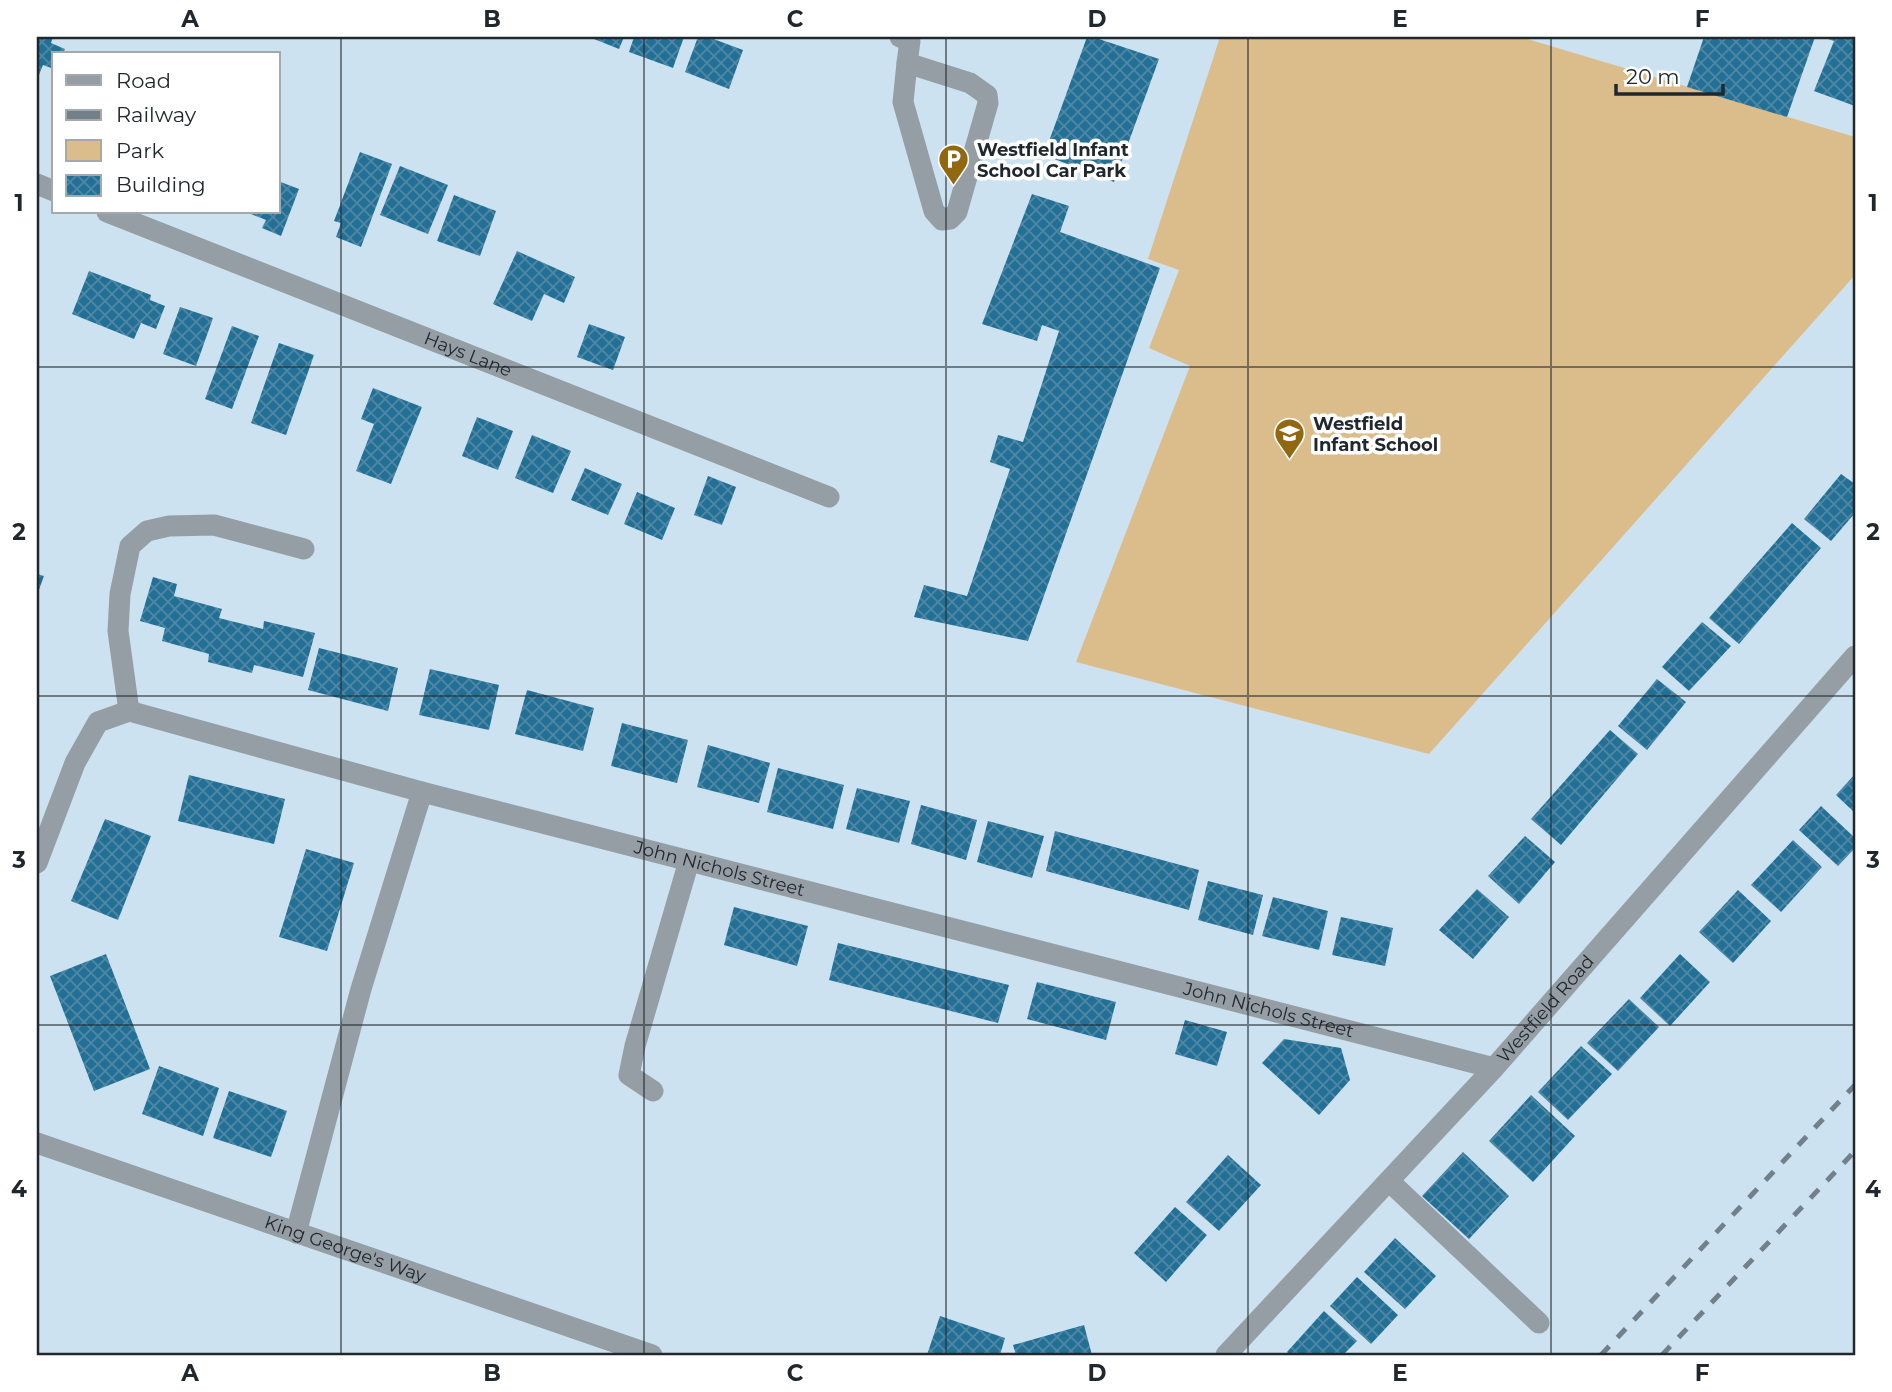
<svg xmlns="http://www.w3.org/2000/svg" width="1892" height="1392" viewBox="0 0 1892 1392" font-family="Montserrat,sans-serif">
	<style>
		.green { fill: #dbbd8c }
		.building { fill: url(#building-cross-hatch) }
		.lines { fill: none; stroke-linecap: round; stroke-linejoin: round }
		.minor { stroke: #959ea4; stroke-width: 21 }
		.rail { stroke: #72808a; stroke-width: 5; stroke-dasharray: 12 12; stroke-linecap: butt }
		.grid { fill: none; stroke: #20282e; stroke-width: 2; stroke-opacity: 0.55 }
		.labels { text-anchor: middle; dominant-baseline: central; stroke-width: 7; stroke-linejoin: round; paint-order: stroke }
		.poi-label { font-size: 18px; font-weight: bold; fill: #20282e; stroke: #fff; text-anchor: start }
		.street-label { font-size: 18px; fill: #20282e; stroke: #fff }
		.neatline { fill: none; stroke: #20282e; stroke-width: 2.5 }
		.grid-label { font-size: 23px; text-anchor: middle; font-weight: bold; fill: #20282e }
	</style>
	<defs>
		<pattern id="building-cross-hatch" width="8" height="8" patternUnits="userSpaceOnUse" patternTransform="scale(1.75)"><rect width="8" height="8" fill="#237097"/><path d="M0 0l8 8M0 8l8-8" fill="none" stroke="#5187a3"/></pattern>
	</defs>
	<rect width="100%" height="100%" fill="#cce2f0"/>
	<!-- green -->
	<path class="green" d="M1220,37H1521L1855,137V275L1429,754L1076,662L1190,366L1149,348L1179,270L1148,259Z"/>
	<!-- building -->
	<g class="building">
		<path d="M37,37H53L51,43L65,49L63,54H54V69L43,65L37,80Z"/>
		<path d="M589,37H624L619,49Z"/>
		<path d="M634,37H684L673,68L629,52Z"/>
		<path d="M698,37H708L743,50L729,89L685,72Z"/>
		<path d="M1087,37H1093L1159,59L1114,182L1044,155Z"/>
		<path d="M1704,37H1815L1787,117L1687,87Z"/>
		<path d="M1822,37H1855V106L1814,91L1834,41Z"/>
		<path d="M360,152L392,164L361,247L336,237L341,223L334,221Z"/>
		<path d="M400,166L448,185L428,234L380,215Z"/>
		<path d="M278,181L299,189L281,236L262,228L266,220L246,212H278Z"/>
		<path d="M1032,194L1069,206L1060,232L1160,268L1028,641L914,617L924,585L967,596L1010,469L990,462L998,435L1023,442L1059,331L1042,325L1037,341L982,324Z"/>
		<path d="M454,195L496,211L480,256L437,241Z"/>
		<path d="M517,251L575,277L564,303L544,294L532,321L493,304Z"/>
		<path d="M89,271L151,295L150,300L165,306L156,329L141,323L134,339L72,314Z"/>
		<path d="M180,307L213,318L196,366L163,354Z"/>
		<path d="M589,324L625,337L613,370L577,357Z"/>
		<path d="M232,326L259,336L232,409L205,399Z"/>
		<path d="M279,343L314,355L286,435L251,423Z"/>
		<path d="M373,388L422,407L391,484L356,471L374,424L361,419Z"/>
		<path d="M477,417L513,431L498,470L462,456Z"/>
		<path d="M532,435L571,451L553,493L515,478Z"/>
		<path d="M585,468L622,484L608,515L571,500Z"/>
		<path d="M1841,474L1855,484V513L1831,541L1804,519Z"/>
		<path d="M708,476L736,487L722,525L694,515Z"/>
		<path d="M637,492L675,508L662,540L624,524Z"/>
		<path d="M1792,523L1821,548L1739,644L1709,618Z"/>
		<path d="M37,574L44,576L37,595Z"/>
		<path d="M153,577L177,584L174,596L222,609L219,618L263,629L264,621L315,633L303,677L254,665L252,673L208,662L209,654L162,641L165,628L140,621Z"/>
		<path d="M1702,622L1731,646L1689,691L1662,667Z"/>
		<path d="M319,648L398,668L388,711L308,690Z"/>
		<path d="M430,669L499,685L489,730L419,715Z"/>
		<path d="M1657,679L1686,702L1647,750L1618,726Z"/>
		<path d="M527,690L594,708L583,751L515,734Z"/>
		<path d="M622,723L688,740L677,783L611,766Z"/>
		<path d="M1610,730L1638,754L1561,845L1531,819Z"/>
		<path d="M708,745L770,763L759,803L697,787Z"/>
		<path d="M778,768L844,785L833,829L767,812Z"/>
		<path d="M1855,774V813L1836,795Z"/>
		<path d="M189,775L285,799L274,844L178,821Z"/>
		<path d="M857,788L910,801L899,843L846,829Z"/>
		<path d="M921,805L977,820L966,860L911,844Z"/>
		<path d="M1821,806L1855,838V848L1838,866L1799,830Z"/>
		<path d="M105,819L151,836L118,920L71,901Z"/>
		<path d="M988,821L1044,836L1032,878L977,862Z"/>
		<path d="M1055,831L1199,870L1189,910L1046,871Z"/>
		<path d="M1525,836L1555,862L1519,904L1488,876Z"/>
		<path d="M1793,840L1822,867L1781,912L1751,885Z"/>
		<path d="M306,849L354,863L327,951L279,937Z"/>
		<path d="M1208,881L1263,895L1253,935L1198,920Z"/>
		<path d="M1477,889L1509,917L1473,959L1439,930Z"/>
		<path d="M1738,890L1771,921L1733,963L1699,932Z"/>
		<path d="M1273,897L1328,911L1319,950L1262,936Z"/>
		<path d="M734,907L808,926L797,966L724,945Z"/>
		<path d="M1341,917L1393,928L1385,966L1332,955Z"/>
		<path d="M838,943L1009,985L998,1023L829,980Z"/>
		<path d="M106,954L150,1069L94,1091L50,976Z"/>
		<path d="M1680,954L1710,982L1670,1026L1640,998Z"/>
		<path d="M1037,982L1116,1002L1106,1040L1027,1019Z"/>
		<path d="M1629,999L1659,1027L1618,1071L1587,1043Z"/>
		<path d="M1185,1020L1227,1032L1217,1066L1175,1054Z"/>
		<path d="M1284,1039L1341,1048L1350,1080L1319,1115L1262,1063Z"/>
		<path d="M1581,1046L1612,1074L1568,1120L1538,1092Z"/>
		<path d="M159,1066L219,1088L203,1136L142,1114Z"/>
		<path d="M229,1091L287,1111L271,1157L213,1138Z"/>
		<path d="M1531,1095L1575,1136L1533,1182L1489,1141Z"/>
		<path d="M1463,1152L1509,1196L1469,1239L1422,1196Z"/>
		<path d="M1228,1155L1261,1185L1219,1231L1186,1202Z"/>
		<path d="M1175,1207L1207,1235L1166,1282L1134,1253Z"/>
		<path d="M1395,1238L1436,1276L1405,1309L1364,1272Z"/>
		<path d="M1357,1277L1398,1315L1371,1344L1330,1306Z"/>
		<path d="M1324,1311L1357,1341L1343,1355H1290L1287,1352Z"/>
		<path d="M940,1316L1005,1338L1000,1355H927Z"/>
		<path d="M1084,1325L1092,1355H1016L1013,1345Z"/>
	</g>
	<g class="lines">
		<!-- minor -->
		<g class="minor">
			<path d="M900,37L910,41L907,63"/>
			<path d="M907,63L970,83L987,95L988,103L957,212L950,219L942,220L934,211L903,102Z"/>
			<path d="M37,184L54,191"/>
			<path id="s1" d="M107,212L829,497"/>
			<path d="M129,711L118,631L120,594L130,546L147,531L169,526L214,525L304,549"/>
			<path id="s2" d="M37,863L75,763L98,722L129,711L422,792L1494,1068"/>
			<path d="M653,1091L629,1075L635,1046L689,861"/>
			<path id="s3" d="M37,1143L652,1355"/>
			<path d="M1389,1181L1539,1323"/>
			<path d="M296,1233L361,989L422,792"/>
			<path id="s4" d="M1226,1355L1494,1068L1855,656"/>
		</g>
		<!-- rail -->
		<g class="rail">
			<path d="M1601,1355L1855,1085"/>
			<path d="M1662,1355L1855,1151"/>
		</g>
	</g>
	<!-- grid -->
	<path class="grid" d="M341,37V1355M644,37V1355M946,37V1355M1248,37V1355M1551,37V1355M37,367H1855M37,696H1855M37,1025H1855"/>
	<!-- icons -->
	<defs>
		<symbol id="parking-pin" viewBox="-11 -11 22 30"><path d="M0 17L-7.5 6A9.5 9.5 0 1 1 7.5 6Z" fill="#916810" stroke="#fff"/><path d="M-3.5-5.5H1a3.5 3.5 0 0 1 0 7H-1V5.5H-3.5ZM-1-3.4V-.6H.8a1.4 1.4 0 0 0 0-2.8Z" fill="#fff"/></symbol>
		<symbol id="school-pin" viewBox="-11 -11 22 30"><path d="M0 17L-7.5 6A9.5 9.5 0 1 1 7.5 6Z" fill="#916810" stroke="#fff"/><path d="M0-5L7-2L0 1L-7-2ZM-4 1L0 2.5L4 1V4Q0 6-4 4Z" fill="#fff"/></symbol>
	</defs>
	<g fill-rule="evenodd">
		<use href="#parking-pin" x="936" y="142" width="35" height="47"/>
		<use href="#school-pin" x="1272" y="416" width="35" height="47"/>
	</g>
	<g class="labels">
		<!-- poi labels -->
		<g class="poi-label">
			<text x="977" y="150">Westfield Infant<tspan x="977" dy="21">School Car Park</tspan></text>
			<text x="1313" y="424">Westfield<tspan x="1313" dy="21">Infant School</tspan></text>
		</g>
		<!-- street labels -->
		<g class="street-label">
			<text stroke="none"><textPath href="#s1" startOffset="388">Hays Lane</textPath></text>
			<text stroke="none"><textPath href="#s2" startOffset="798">John Nichols Street</textPath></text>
			<text stroke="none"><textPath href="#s4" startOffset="471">Westfield Road</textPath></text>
			<text stroke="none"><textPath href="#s2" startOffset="1365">John Nichols Street</textPath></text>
			<text stroke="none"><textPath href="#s3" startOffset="326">King George's Way</textPath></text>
		</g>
	</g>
	<!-- border -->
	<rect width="1892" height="1392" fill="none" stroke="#ffffff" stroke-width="77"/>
	<!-- legend -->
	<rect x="52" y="52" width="228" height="161" fill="#ffffff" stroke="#a6a9ab" stroke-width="2"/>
	<rect x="66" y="75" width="35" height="10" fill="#959ea4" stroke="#a6a9ab" stroke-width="2"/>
	<text x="116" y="88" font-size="21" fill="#20282e">Road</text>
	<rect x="66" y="110" width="35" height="10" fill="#72808a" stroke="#a6a9ab" stroke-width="2"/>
	<text x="116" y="122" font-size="21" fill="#20282e">Railway</text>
	<rect x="66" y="140" width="35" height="21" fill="#dbbd8c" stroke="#a6a9ab" stroke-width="2"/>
	<text x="116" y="158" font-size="21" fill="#20282e">Park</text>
	<rect x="66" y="175" width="35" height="21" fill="url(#building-cross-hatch)" stroke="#a6a9ab" stroke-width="2"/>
	<text x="116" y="192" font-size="21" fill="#20282e">Building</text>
	<!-- scale -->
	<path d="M1616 84v10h107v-10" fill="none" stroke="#20282e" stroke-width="3.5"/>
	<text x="1626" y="84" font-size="21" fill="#20282e" stroke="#ffffff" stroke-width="5" paint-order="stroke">20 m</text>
	<rect x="38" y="38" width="1816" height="1316" class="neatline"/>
	<g class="grid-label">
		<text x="190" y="27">A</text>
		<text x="492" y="27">B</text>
		<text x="795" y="27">C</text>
		<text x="1097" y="27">D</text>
		<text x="1400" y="27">E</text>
		<text x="1702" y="27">F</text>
		<text x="19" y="211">1</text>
		<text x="1873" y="211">1</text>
		<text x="19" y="540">2</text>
		<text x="1873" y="540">2</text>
		<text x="19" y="868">3</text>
		<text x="1873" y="868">3</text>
		<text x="19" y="1197">4</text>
		<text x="1873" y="1197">4</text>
		<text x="190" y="1381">A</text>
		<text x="492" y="1381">B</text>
		<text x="795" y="1381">C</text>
		<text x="1097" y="1381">D</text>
		<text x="1400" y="1381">E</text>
		<text x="1702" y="1381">F</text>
	</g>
</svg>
